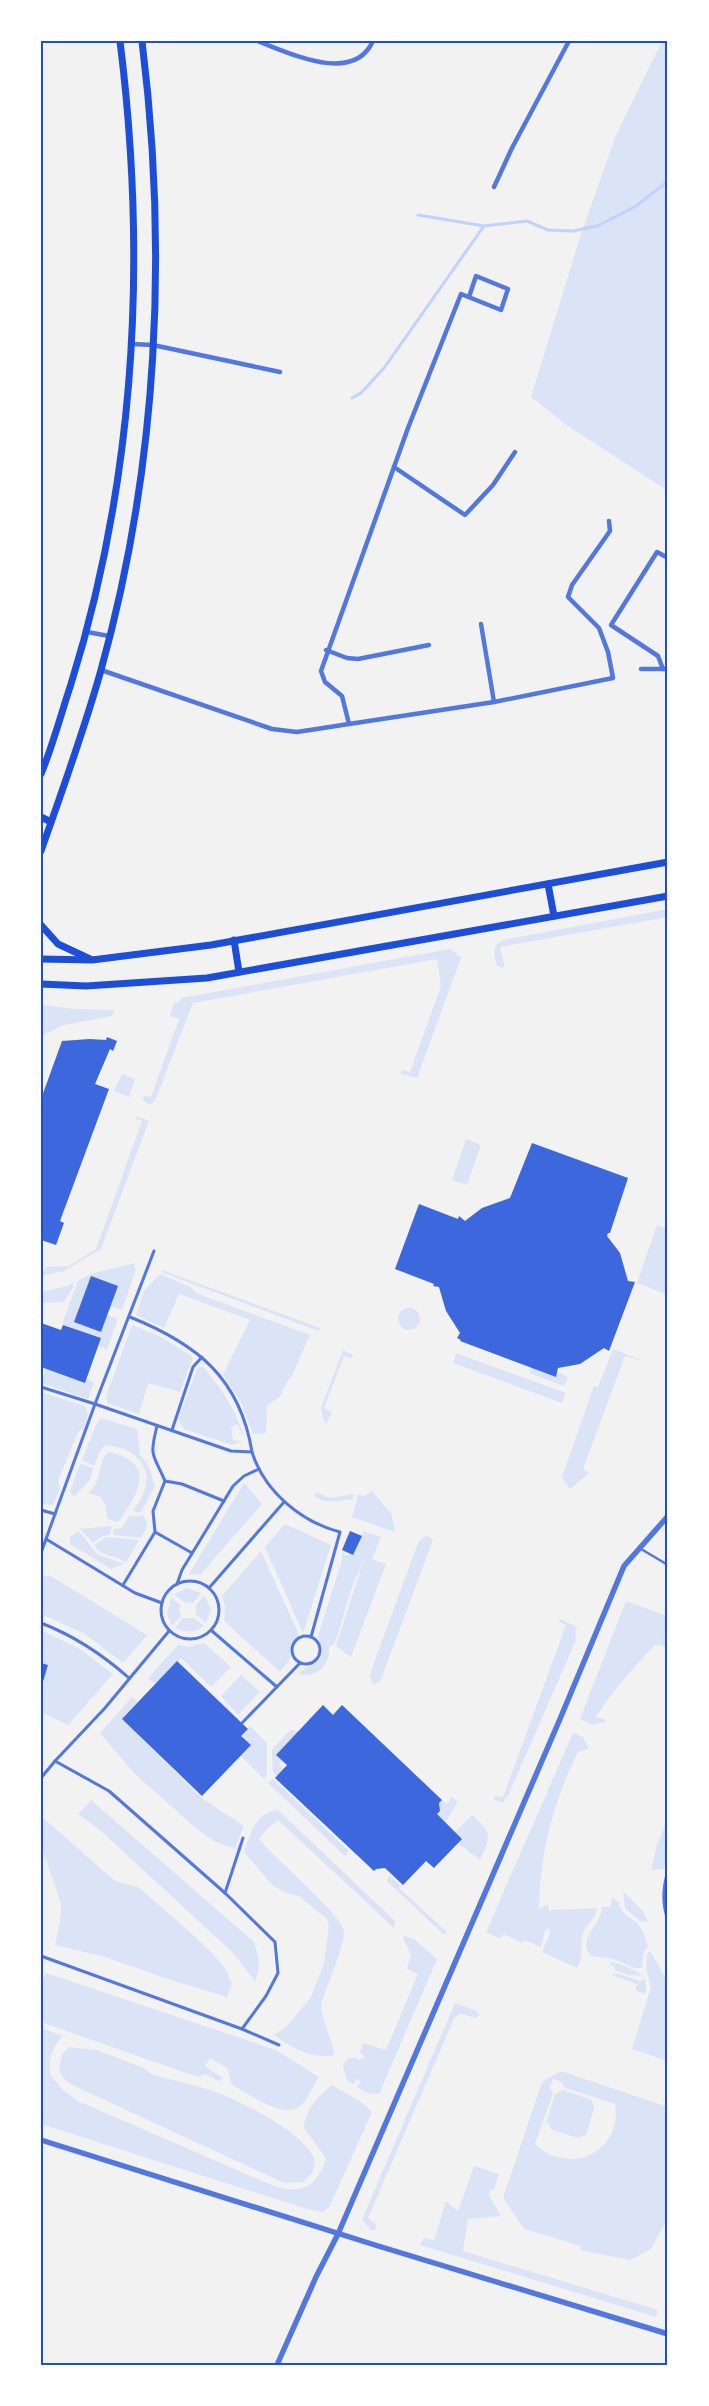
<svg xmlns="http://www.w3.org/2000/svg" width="709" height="2406" viewBox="0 0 709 2406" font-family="Helvetica,sans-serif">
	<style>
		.green { fill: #dbe4f7; fill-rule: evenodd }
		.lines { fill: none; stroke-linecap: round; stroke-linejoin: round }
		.stream { stroke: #bfd3fe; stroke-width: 3 }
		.building { fill: #3d67dc }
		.service { stroke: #5277de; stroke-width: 2.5 }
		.pedestrian { stroke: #5277de; stroke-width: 3 }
		.minor { stroke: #5277de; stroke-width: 4.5 }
		.tertiary { stroke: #5277de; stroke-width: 5.5 }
		.primary { stroke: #1d4ed8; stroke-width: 7 }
		.neatline { fill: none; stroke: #1d4ed8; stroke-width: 2 }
	</style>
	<rect width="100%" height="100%" fill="#f2f2f2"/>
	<!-- green -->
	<g class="green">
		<path d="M662,41H668V491L568,426L531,397L580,237L616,135Z"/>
		<path d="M668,909V917L500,947L505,968L497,966C494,954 491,946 503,940Z"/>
		<path d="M449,949L455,952L458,956H461V958L417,1078L401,1074V1072L403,1070L410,1072L441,986L437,959L193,1003L155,1101L150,1105L142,1099L144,1096L151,1097L179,1019L170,1016L174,1003H178L181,998Z"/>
		<path d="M41,1005L74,1009L115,1010L112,1016L64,1025L41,1036Z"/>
		<path d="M122,1074L135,1079L129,1097L114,1091Z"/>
		<path d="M136,1116L149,1121L101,1249L64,1271L41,1276L46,1267L69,1266L96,1249L142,1121L136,1119Z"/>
		<path d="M466,1139L481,1145L467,1185L452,1180Z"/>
		<path d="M657,1225L668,1229V1295L637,1283Z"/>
		<path d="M135,1263L134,1268L136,1269L122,1310L111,1306L118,1286L75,1322L101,1332L107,1315L118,1319L107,1349L98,1346L101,1338L62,1324L78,1281L90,1274Z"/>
		<path d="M162,1270L320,1328L319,1331L161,1272Z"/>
		<path d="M160,1274L191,1287L198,1294L310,1335L291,1378L288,1380L280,1397L267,1405L266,1433L253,1434L241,1402L223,1375L250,1320L179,1294L164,1328L136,1315L144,1291Z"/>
		<path d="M73,1282V1287L64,1302L41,1303V1292L67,1286Z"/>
		<circle cx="409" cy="1319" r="11"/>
		<path d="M132,1325L163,1338L193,1357L180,1392L148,1383L139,1414L107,1403L106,1397Z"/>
		<path d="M613,1349L646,1362L625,1356L583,1469L589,1473L570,1489L562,1477L594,1386L598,1387Z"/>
		<path d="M343,1350L353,1355L351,1358L344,1356L324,1408L332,1413L326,1424L323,1418L321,1408Z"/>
		<path d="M456,1353L566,1393L562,1403L453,1363Z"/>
		<path d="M198,1367H203C222,1389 236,1410 244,1438L237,1424L231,1428L233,1440L242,1441L232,1445L184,1429L178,1419Z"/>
		<path d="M531,1367L556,1376L558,1372L568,1377L564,1386L529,1373Z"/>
		<path d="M46,1369L85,1383L87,1379L94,1382L88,1399L41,1383Z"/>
		<path d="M41,1392L85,1406L88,1415L83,1429L78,1432L58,1481L60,1488L53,1505L41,1504Z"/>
		<path d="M101,1418L137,1429L140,1455L149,1467L155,1486L141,1512L137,1513L133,1510C158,1480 147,1450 107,1445L102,1448L94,1466L82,1460L96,1425Z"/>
		<path d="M109,1452C156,1463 140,1491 120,1520L115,1522L107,1518L106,1506L101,1497L88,1493C91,1490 95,1486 96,1483C102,1473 98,1460 109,1452Z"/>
		<path d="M80,1464L93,1468L90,1480L74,1497L70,1491Z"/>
		<path d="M244,1483L262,1504L200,1575L189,1574Z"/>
		<path d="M372,1491L392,1515L395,1532L352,1517L358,1496L354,1494L352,1499C337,1501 327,1505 314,1496L317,1492L330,1498L352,1494L364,1496Z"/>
		<path d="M130,1515L134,1517L143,1515C150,1525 146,1529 141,1538L113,1535L114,1529L122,1528Z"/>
		<path d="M285,1524L331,1545L303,1633L265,1547Z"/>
		<path d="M109,1526L112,1527L110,1534L101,1537L93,1543L80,1529Z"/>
		<path d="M79,1531L97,1554L124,1564L111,1569L70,1544V1537Z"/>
		<path d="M363,1531L381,1537L372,1559L386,1564L351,1657L336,1646L364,1559L352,1587L337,1637L334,1644L329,1647C331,1665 316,1679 298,1674C306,1664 324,1666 322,1648C321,1644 319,1641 318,1636L342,1560V1552L345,1555H353Z"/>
		<path d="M428,1536L433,1540L380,1682L373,1684L370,1677L372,1668L418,1543L421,1538Z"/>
		<path d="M106,1537L139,1540L126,1563C115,1554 102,1558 94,1545Z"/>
		<path d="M261,1551L299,1635L291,1644L290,1659L280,1672L224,1621L225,1606L222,1596Z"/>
		<path d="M49,1575L147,1635L123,1663L85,1634L41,1614V1578Z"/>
		<path d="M187,1588L201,1593L193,1603L184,1602L174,1594Z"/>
		<path d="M204,1595L211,1609L206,1623L196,1615V1606Z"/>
		<path d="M171,1597L181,1606L179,1608L181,1616L172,1626L167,1614Z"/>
		<path d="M626,1601L668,1616V1646L655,1645C634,1667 613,1690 596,1717L605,1719L606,1722L592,1725L580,1719Z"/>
		<path d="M183,1618H194L204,1626C195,1633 185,1633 175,1628Z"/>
		<path d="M560,1619L578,1627L575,1630L576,1640L508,1796L504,1799L505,1803L494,1800V1796L503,1797L566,1625L558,1622Z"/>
		<path d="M41,1630L80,1649L113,1674L68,1725L41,1712V1687L47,1665L41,1663Z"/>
		<path d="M204,1643L231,1667L211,1687L181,1658L155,1684L148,1678L178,1645L188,1647Z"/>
		<path d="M241,1675L260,1692L238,1715L221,1696Z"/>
		<path d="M132,1697L138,1702L122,1719L203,1799L244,1826L235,1849L214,1841L198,1830L135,1774L100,1733Z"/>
		<path d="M250,1726L267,1743V1774L264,1779L241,1756L251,1745L241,1736Z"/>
		<path d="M290,1730L299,1731L276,1755L282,1761L279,1764L283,1769L277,1776L273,1773L272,1750Z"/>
		<path d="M573,1733L583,1737L589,1749L578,1752C553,1803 540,1852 539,1909L548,1904L549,1910L597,1908C596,1919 587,1923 583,1933C579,1947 585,1954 577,1968L542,1952L550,1933L548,1928L545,1931L541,1947L524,1940L522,1943L503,1934L501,1939L486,1932Z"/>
		<path d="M273,1779L349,1851L345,1856L268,1783Z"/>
		<path d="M452,1797L458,1802L445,1823L437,1814L440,1811L439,1803L442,1800L447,1804Z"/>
		<path d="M91,1800L254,1942C259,1957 261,1966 255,1981L232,1952L101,1831L78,1814Z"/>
		<path d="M278,1810L395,1921L394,1928L278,1820L267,1829L259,1839C272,1856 345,1917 344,1932C344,1949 326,1986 321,2005C322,2023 332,2037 334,2055C314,2060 291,2048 274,2035L287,2026L311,1997L324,1963L329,1926L327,1919L299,1896L289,1894L273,1886L244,1852C249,1835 257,1811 278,1810Z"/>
		<path d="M472,1815C493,1835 491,1834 480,1860L458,1843L462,1839L455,1832Z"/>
		<path d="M41,1816L115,1881L138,1887L191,1933L215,1956L226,1970L232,1983L227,1997L171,1980L105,1957L55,1945L60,1923L61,1904L41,1845Z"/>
		<path d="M668,1818V1851L664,1869L651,1870L656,1848Z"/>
		<path d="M390,1876L401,1886L399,1888L447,1932L446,1934H443L386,1880Z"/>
		<path d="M623,1891L643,1911L648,1922L640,1921L625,1908Z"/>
		<path d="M612,1898L619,1902C620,1914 630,1917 638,1924C643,1930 646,1940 648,1947L644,1952L642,1968H634L614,1959L591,1956C576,1939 602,1924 602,1907H610Z"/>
		<path d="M405,1936L414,1939L437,1959L435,1964L379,2094L367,2093L357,2087L361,2082L357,2079L353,2084L347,2080L343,2065L347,2059L354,2057L360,2060L365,2057L360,2052L363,2043L386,2050L418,1974L407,1969L411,1955L403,1938Z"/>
		<path d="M650,1951L668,1982V2061L632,2049L651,1987L646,1968L647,1954Z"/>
		<path d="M612,1962C628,1967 652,1973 645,1994L635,1990L637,1984L612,1975L616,1973L640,1981L643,1980V1976L629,1975L615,1970L614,1965H611L606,1969Z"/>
		<path d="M46,1973L276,2050L319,2077C313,2086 309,2097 302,2104C287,2122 247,2093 231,2084L228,2069L210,2058L205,2066L223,2078L222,2080L218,2081L205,2074L199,2077L186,2073L41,2022V1986Z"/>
		<path d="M455,2003L477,2011L479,2016L474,2018L460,2013L454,2019L368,2218L377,2225L375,2230H371L362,2220L366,2210Z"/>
		<path d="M41,2028L63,2036C52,2047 48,2060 50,2075L63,2090L78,2101L274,2186C303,2194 317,2187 326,2158L304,2128C306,2108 317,2098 332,2085L361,2102L372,2112L330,2206L323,2212L307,2209L41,2124Z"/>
		<path d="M69,2047L97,2050L146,2069L151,2074C173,2081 196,2084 218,2093C246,2104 303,2132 315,2160L313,2172L303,2182L284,2183L83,2090L67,2082L59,2071L62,2054Z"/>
		<path d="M561,2071L668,2107V2218L651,2249L630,2260L580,2250L581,2246L524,2229L503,2198L542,2082ZM553,2079L562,2082L565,2088L615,2104C623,2152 569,2177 535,2144L553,2094L550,2087Z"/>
		<path d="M563,2090L592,2100L594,2109L586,2135L578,2138L552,2130L549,2124L546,2123L555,2094Z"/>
		<path d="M474,2166L499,2174L494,2190H490L489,2195L501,2216L468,2219L463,2251L658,2310L656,2317L420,2245L424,2238L434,2240L446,2201L458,2211Z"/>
	</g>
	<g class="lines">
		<!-- stream -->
		<g class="stream">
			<path d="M418,215L484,226L527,221L548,230L573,231L597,226L617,216L636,206L668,181"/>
			<path d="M352,398L361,393L384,368L484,226"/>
		</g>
	</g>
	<!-- building -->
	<g class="building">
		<path d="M107,1037L117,1041L113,1051L110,1049L95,1084L109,1089L60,1221L64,1223L56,1245L41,1240V1099L62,1041L90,1039L106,1040Z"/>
		<path d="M532,1143L628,1178L610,1233H608L607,1236L620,1253L628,1281L635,1282L609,1351L604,1348L580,1364L558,1368L556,1377L460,1341L461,1340L457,1338L460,1333L446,1311L439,1287L433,1286L434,1284L395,1269L419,1204L458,1219L459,1216L465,1221L482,1208L510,1198Z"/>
		<path d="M91,1276L118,1286L101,1332L74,1322Z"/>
		<path d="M41,1323L61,1330L63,1325L101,1338L85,1383L41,1367Z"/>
		<path d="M350,1531L362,1536L353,1555L342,1550Z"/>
		<path d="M177,1661L248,1729L241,1736L251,1745L202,1796L122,1719Z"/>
		<path d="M41,1663L48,1665L42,1685H41Z"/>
		<path d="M323,1705L333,1715L342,1705L442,1800L439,1803L440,1811L437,1814L462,1839L434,1868L426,1861L403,1885L385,1868L376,1869L374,1871L275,1778L287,1765L276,1755Z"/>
	</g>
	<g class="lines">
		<!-- service -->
		<path class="service" d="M641,1549L668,1565"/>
		<!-- pedestrian -->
		<g class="pedestrian">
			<path d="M130,1317C197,1344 240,1378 252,1452L231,1451L95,1404L154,1251"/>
			<path d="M41,1387L95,1404L55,1514L41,1510"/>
			<path d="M172,1430L193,1367L202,1357"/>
			<path d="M252,1452C264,1491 301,1522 340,1532L311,1637"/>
			<path d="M165,1481L182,1484L224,1501"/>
			<path d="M155,1532L192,1553"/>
			<path d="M46,1539L135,1593L162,1603"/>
			<path d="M41,1553L55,1514"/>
			<circle cx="190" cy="1610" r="29"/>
			<path d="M177,1584L182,1570L233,1486L244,1476L259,1469"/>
			<path d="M123,1585L155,1532L153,1511L165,1481C153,1453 149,1458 157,1426"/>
			<path d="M209,1588L284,1502"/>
			<path d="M41,1623C75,1636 103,1655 129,1678"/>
			<path d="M212,1631L277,1687"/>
			<circle cx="306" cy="1650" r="14"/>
			<path d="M242,1723L300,1663"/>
			<path d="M55,1761L105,1708L169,1631"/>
			<path d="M41,1778L55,1761L109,1791L225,1893L275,1942L278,1973L266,1996L242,2029"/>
			<path d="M668,1871C663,1887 662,1904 668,1920"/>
			<path d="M225,1893L243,1838"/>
			<path d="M41,1901V1910"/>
			<path d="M41,1956L242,2029L279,2045"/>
		</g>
		<!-- minor -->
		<g class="minor">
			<path d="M257,41C290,53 353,85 373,41"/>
			<path d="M494,187L512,148L569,41"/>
			<path d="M469,297L476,276L508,289L501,310L461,294L408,428L321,671L325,682L342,696L349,724L494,702L613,678L608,652L599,628L568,597L572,585L610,531L609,521"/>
			<path d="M132,344L153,345L280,372"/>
			<path d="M394,467L465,515L493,485L515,452"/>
			<path d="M481,624L494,702"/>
			<path d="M87,632L109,636"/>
			<path d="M326,650L347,658L358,659L429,645"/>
			<path d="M641,669H668"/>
			<path d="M663,669L658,656L611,625L657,552L668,558"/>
			<path d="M101,670L272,729L297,732L349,724"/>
		</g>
		<!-- tertiary -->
		<g class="tertiary">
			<path d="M41,2140L375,2245L668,2334"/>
			<path d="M277,2365L316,2277L338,2234L560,1719L624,1566L668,1516"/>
		</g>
		<!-- primary -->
		<g class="primary">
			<path d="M41,774C53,745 61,714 71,684C136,475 147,258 120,41"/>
			<path d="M41,817L51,822"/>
			<path d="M41,851C62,791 84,731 101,670C158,466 168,251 142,41"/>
			<path d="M548,884L554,916"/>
			<path d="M41,925L58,944L90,959"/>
			<path d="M234,940L239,972"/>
			<path d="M41,959L92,960L211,945L668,862"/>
			<path d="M41,984L86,986L207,978L668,896"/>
		</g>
	</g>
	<!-- border -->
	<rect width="709" height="2406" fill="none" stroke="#ffffff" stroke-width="85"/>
	<rect x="42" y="42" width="624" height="2322" class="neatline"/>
</svg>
